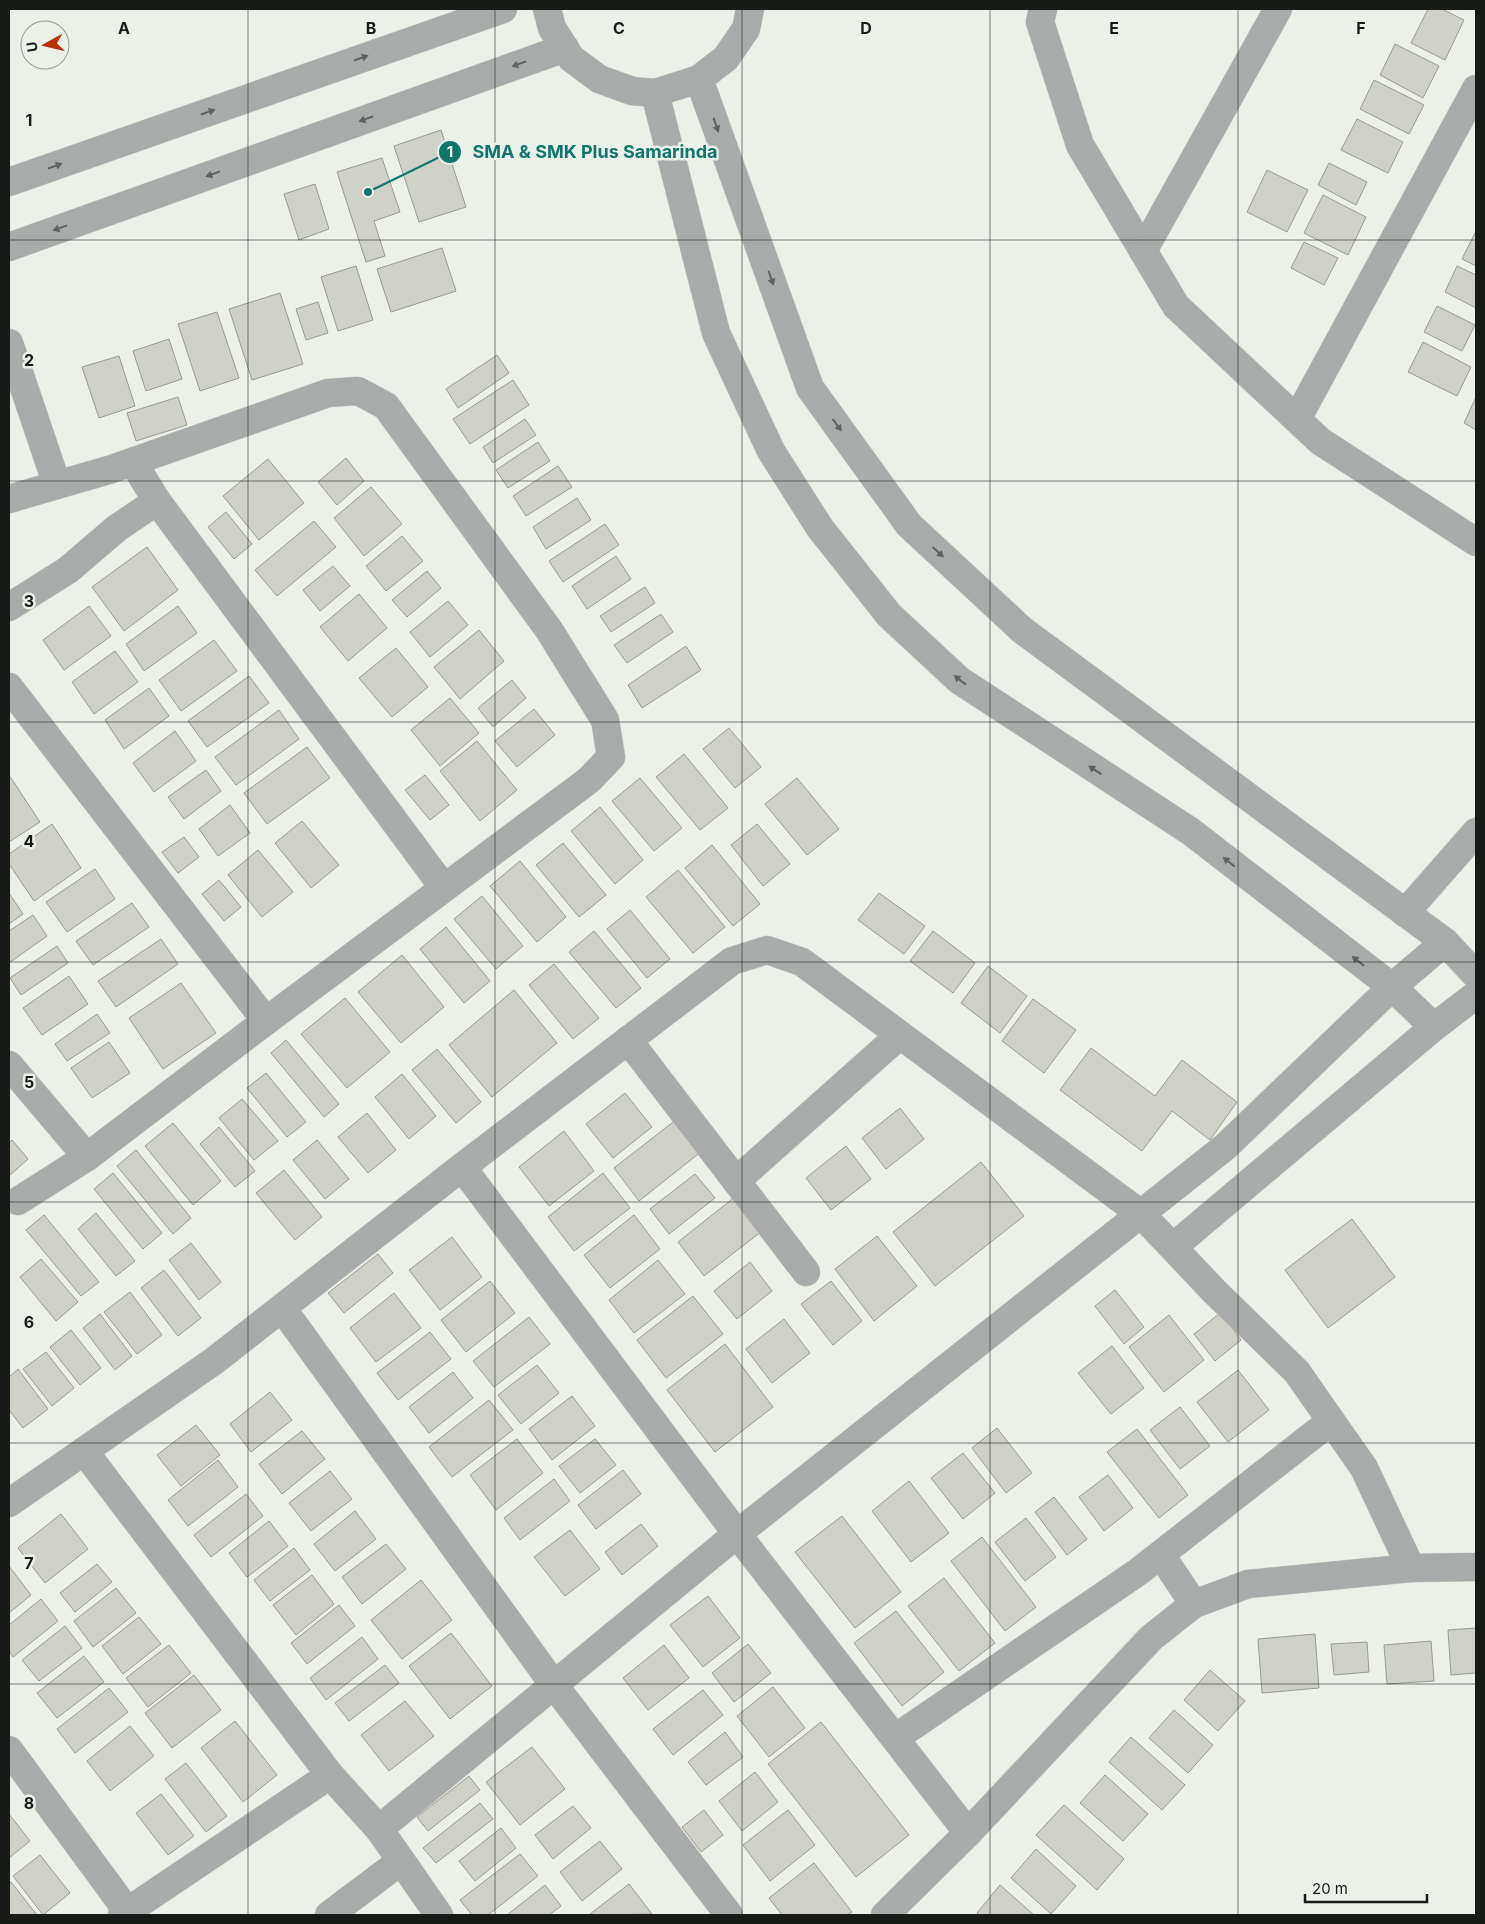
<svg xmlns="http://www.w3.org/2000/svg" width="1485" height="1924" viewBox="0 0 1485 1924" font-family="Inter,sans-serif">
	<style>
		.building { fill: #cfd1c9; stroke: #989a93 }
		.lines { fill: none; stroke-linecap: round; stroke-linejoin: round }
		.minor-casing { stroke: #c9cec7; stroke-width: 29 }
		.minor { stroke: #a8aba9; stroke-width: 28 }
		.oneway { fill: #606260 }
		.grid { fill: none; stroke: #181a17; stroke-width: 1; stroke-opacity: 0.55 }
		.grid-label { font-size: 16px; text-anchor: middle; font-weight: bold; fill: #181a17; stroke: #ebf0e9; stroke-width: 5; stroke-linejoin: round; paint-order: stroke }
		.leader { fill: none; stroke: #0f766e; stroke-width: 2 }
		.callout-dot { fill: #0f766e; stroke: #ebf0e9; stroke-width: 2 }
		.mark-label { font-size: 15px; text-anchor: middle; font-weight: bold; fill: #fff }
		.callout-label { font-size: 18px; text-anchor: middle; font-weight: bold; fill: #0f766e; stroke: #ebf0e9; stroke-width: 5; stroke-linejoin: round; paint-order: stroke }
	</style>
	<rect width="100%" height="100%" fill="#ebf0e9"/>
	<!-- building -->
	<g class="building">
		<path d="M1428,9H1442L1464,20L1445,60L1411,43Z"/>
		<path d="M1395,44L1439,66L1423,98L1380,75Z"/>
		<path d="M1374,80L1424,105L1409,134L1360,109Z"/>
		<path d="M1357,119L1403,142L1388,173L1341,150Z"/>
		<path d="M441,130L466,207L419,222L394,146Z"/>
		<path d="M382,158L400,212L374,221L385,256L366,262L337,172Z"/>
		<path d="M1329,163L1367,182L1356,205L1318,185Z"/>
		<path d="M1267,170L1308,190L1287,232L1247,212Z"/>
		<path d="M315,184L329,229L299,240L284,194Z"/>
		<path d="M1323,195L1366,217L1348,255L1304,233Z"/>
		<path d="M1476,231V266L1462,259Z"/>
		<path d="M1304,242L1338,258L1324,285L1291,268Z"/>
		<path d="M442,248L456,291L391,312L377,269Z"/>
		<path d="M356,266L373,320L338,331L321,277Z"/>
		<path d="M1457,266L1476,275V308L1445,292Z"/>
		<path d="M280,293L303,364L252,380L229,309Z"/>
		<path d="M318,302L328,333L306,340L296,309Z"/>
		<path d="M1437,306L1475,325L1462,351L1424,332Z"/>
		<path d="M217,312L239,378L200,391L178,324Z"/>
		<path d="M169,339L182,379L146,391L133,351Z"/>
		<path d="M1423,342L1471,367L1457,396L1408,372Z"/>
		<path d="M497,355L509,373L458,408L446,389Z"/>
		<path d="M119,356L135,406L99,418L82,367Z"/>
		<path d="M513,380L529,405L470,444L453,419Z"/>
		<path d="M178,397L187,425L136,441L127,413Z"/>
		<path d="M1476,397V430L1464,423Z"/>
		<path d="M525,419L536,435L493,463L483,447Z"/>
		<path d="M538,442L550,461L508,488L496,470Z"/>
		<path d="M346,458L364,481L337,505L318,482Z"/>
		<path d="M268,459L304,503L259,540L223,496Z"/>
		<path d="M558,466L572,487L526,516L513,496Z"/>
		<path d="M371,487L402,524L364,556L334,518Z"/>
		<path d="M577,498L591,520L546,549L533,527Z"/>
		<path d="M226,512L252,544L234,559L208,527Z"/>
		<path d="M314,521L336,547L277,596L255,570Z"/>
		<path d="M605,524L619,545L563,582L549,561Z"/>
		<path d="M402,536L423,561L386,591L366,566Z"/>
		<path d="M147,547L178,590L124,631L92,587Z"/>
		<path d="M616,556L631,579L587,609L572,586Z"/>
		<path d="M333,566L350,586L320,611L303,590Z"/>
		<path d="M427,571L441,588L407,617L392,600Z"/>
		<path d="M645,587L655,603L611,632L600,616Z"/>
		<path d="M359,594L387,628L348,661L320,627Z"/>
		<path d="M448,601L468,625L430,657L410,632Z"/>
		<path d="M89,606L111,636L64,670L43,640Z"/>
		<path d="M178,606L197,633L144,671L126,644Z"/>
		<path d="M661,614L673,632L627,663L614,645Z"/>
		<path d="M479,630L504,661L460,699L434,667Z"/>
		<path d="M214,640L237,671L181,711L159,680Z"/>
		<path d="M686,646L701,670L642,708L628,685Z"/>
		<path d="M396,648L428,687L392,717L359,678Z"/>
		<path d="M115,651L138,682L94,714L72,682Z"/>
		<path d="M249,676L269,703L207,747L188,721Z"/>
		<path d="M512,680L526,698L493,727L478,708Z"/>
		<path d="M149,688L169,716L124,749L105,720Z"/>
		<path d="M450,698L479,733L440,766L411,730Z"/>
		<path d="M534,709L555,735L517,767L495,741Z"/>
		<path d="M279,710L299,739L236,785L215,757Z"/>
		<path d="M729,728L761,767L735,788L703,749Z"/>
		<path d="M175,731L196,761L154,792L133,763Z"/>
		<path d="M477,741L517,790L480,821L440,771Z"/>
		<path d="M307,747L330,778L267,824L244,793Z"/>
		<path d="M684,754L728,808L700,830L656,777Z"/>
		<path d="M206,770L221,791L184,819L168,797Z"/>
		<path d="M9,775L40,822L9,842Z"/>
		<path d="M425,775L449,805L430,820L405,790Z"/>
		<path d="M640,778L682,828L654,851L612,801Z"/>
		<path d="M797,778L839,829L807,855L765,804Z"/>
		<path d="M230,805L250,833L218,856L199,829Z"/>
		<path d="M600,807L643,860L615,884L571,831Z"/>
		<path d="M302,821L339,865L311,888L275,843Z"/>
		<path d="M52,824L81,868L34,901L9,864V854Z"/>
		<path d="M757,824L790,864L763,886L731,845Z"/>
		<path d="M184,837L199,857L178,873L162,852Z"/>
		<path d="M563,843L606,895L579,917L536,865Z"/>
		<path d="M712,845L760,904L733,926L685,868Z"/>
		<path d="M258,850L293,892L262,917L228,875Z"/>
		<path d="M520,861L566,917L537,942L490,886Z"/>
		<path d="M95,869L115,899L67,932L46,902Z"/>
		<path d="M678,870L725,927L693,953L646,897Z"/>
		<path d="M219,880L241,907L224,921L202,894Z"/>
		<path d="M9,893L23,914L9,924Z"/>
		<path d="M879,893L925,926L904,954L858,920Z"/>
		<path d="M482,896L523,946L496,969L454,919Z"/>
		<path d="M132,903L149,927L93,965L76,941Z"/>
		<path d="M630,910L670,959L647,978L607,929Z"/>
		<path d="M33,915L47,936L9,963V931Z"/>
		<path d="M446,927L490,981L464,1003L420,949Z"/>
		<path d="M594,931L641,988L616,1008L569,952Z"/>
		<path d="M933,931L975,963L953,993L910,961Z"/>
		<path d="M161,939L178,964L116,1007L98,981Z"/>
		<path d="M57,946L68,963L21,995L10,978Z"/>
		<path d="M402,955L444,1007L401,1043L358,992Z"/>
		<path d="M554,964L599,1018L573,1039L529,985Z"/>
		<path d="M988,966L1027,996L1000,1033L961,1003Z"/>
		<path d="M69,976L88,1004L42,1035L23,1008Z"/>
		<path d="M181,983L216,1033L163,1069L129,1018Z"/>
		<path d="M514,990L557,1043L492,1097L449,1045Z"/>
		<path d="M345,998L390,1052L347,1088L301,1034Z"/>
		<path d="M1033,999L1076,1030L1044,1073L1002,1041Z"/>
		<path d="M97,1014L110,1033L67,1061L55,1044Z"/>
		<path d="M286,1040L339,1104L324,1117L271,1053Z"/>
		<path d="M109,1042L130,1073L92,1098L71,1068Z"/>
		<path d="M1091,1048L1155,1096L1182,1060L1237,1102L1210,1140L1172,1111L1142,1151L1060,1090Z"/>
		<path d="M437,1049L481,1102L456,1123L412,1070Z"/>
		<path d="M266,1073L306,1122L287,1137L247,1088Z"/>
		<path d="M402,1074L436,1116L409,1139L375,1097Z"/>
		<path d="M625,1093L652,1127L613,1158L586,1124Z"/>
		<path d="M242,1099L278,1141L254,1160L219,1118Z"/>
		<path d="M900,1108L924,1139L886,1169L862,1138Z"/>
		<path d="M367,1113L396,1150L368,1173L338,1137Z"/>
		<path d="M677,1119L702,1151L639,1201L614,1168Z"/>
		<path d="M173,1123L221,1181L193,1205L145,1146Z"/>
		<path d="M219,1127L255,1171L235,1187L200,1144Z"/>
		<path d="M564,1131L594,1171L549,1206L519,1167Z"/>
		<path d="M12,1140L28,1159L9,1176V1143Z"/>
		<path d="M317,1140L349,1179L325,1199L293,1160Z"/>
		<path d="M846,1146L871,1179L831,1210L806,1178Z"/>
		<path d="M136,1150L191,1218L173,1234L117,1166Z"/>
		<path d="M981,1162L1024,1216L935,1286L893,1232Z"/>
		<path d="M284,1170L322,1217L295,1240L256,1193Z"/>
		<path d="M113,1173L162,1233L143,1249L94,1189Z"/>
		<path d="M603,1173L630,1208L574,1251L548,1217Z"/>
		<path d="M695,1174L715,1198L669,1234L650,1209Z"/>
		<path d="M736,1196L762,1231L704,1276L678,1242Z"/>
		<path d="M96,1213L135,1261L116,1276L78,1229Z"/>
		<path d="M44,1215L99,1282L81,1296L26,1230Z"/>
		<path d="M634,1215L660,1249L610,1288L584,1255Z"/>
		<path d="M1352,1219L1395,1277L1328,1328L1285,1270Z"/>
		<path d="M877,1236L917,1286L874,1321L835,1269Z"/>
		<path d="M452,1237L482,1277L440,1310L409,1270Z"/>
		<path d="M191,1243L221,1282L199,1300L169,1260Z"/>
		<path d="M378,1254L393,1273L344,1313L328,1293Z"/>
		<path d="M41,1259L78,1302L56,1321L20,1277Z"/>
		<path d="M658,1260L685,1294L634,1333L609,1300Z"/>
		<path d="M750,1262L772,1291L737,1319L714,1291Z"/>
		<path d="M164,1270L201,1318L178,1336L141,1288Z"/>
		<path d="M490,1281L515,1313L466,1352L441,1320Z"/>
		<path d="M831,1281L862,1321L833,1345L801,1304Z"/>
		<path d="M1115,1290L1144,1327L1124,1344L1095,1306Z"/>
		<path d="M130,1292L162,1335L137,1354L104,1312Z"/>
		<path d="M394,1293L421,1328L376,1362L350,1328Z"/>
		<path d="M693,1296L723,1334L666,1378L637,1340Z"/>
		<path d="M1220,1313L1241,1340L1215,1361L1194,1334Z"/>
		<path d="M100,1314L132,1356L115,1370L83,1328Z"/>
		<path d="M1169,1315L1204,1360L1164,1392L1129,1347Z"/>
		<path d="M529,1317L550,1344L494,1387L473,1361Z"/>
		<path d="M784,1319L810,1353L772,1383L746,1349Z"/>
		<path d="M71,1330L101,1368L80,1385L50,1347Z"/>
		<path d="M430,1332L451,1359L398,1400L377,1373Z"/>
		<path d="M725,1344L773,1407L715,1452L667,1390Z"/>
		<path d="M1112,1346L1144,1388L1111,1414L1078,1373Z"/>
		<path d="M46,1352L74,1388L52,1406L23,1369Z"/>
		<path d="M537,1365L559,1393L521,1424L498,1395Z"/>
		<path d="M18,1369L48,1409L23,1428L9,1410V1377Z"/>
		<path d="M1238,1370L1269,1410L1228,1442L1197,1402Z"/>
		<path d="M453,1372L473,1398L429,1433L409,1407Z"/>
		<path d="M270,1392L292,1420L251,1452L230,1424Z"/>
		<path d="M572,1396L595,1426L552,1460L529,1429Z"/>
		<path d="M489,1400L513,1430L452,1477L429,1447Z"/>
		<path d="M1180,1407L1210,1446L1180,1469L1150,1430Z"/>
		<path d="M196,1425L220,1455L181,1486L157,1455Z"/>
		<path d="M997,1428L1032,1473L1006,1493L972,1448Z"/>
		<path d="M1137,1429L1188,1495L1159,1518L1107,1452Z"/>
		<path d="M302,1431L325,1459L282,1494L259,1464Z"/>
		<path d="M517,1439L543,1473L496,1510L470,1475Z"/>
		<path d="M595,1439L616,1465L580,1493L559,1466Z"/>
		<path d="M963,1453L995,1493L963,1519L931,1478Z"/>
		<path d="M218,1460L238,1487L188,1526L168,1500Z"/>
		<path d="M623,1470L641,1494L596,1529L578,1505Z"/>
		<path d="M330,1471L352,1499L311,1531L289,1503Z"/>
		<path d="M1108,1475L1133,1508L1104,1531L1079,1497Z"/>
		<path d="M554,1479L570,1501L520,1540L504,1518Z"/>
		<path d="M909,1481L949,1533L911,1562L872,1511Z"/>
		<path d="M246,1494L263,1516L211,1557L194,1535Z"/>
		<path d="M1054,1497L1087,1539L1067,1555L1035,1512Z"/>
		<path d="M355,1511L376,1539L335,1571L314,1544Z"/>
		<path d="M61,1514L88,1549L45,1583L18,1548Z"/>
		<path d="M842,1516L901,1592L855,1628L795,1552Z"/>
		<path d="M1026,1518L1056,1557L1025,1581L995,1542Z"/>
		<path d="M269,1521L288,1546L247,1577L229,1553Z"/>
		<path d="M641,1524L658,1546L622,1575L605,1552Z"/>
		<path d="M570,1530L600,1569L565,1596L534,1557Z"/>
		<path d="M982,1537L1036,1607L1005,1631L951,1561Z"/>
		<path d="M386,1544L406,1569L362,1604L342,1577Z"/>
		<path d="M294,1548L310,1570L270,1601L254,1580Z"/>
		<path d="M97,1564L112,1582L75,1612L60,1593Z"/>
		<path d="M9,1566L31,1595L9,1613Z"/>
		<path d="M312,1575L334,1604L296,1635L273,1605Z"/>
		<path d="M944,1578L995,1643L959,1671L908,1606Z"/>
		<path d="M421,1580L452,1620L402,1659L371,1620Z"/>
		<path d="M116,1588L136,1613L93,1647L74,1621Z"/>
		<path d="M708,1596L740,1638L703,1667L670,1625Z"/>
		<path d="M41,1599L58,1621L13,1657L9,1651V1625Z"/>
		<path d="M339,1605L355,1626L307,1664L291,1643Z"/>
		<path d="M896,1611L944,1672L902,1706L854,1643Z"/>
		<path d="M139,1617L161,1644L123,1674L102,1646Z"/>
		<path d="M65,1626L82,1648L39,1681L22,1660Z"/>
		<path d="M1476,1628V1673L1451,1675L1448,1630Z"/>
		<path d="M451,1633L492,1686L450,1719L409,1666Z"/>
		<path d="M1315,1634L1319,1688L1262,1693L1258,1639Z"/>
		<path d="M362,1637L378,1659L326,1700L310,1678Z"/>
		<path d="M1431,1641L1434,1681L1387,1684L1384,1645Z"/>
		<path d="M1367,1642L1369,1672L1334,1675L1331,1644Z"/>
		<path d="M748,1644L771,1673L734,1702L712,1673Z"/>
		<path d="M169,1645L191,1673L148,1707L126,1678Z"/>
		<path d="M664,1645L689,1678L648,1710L623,1678Z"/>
		<path d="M84,1656L104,1682L57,1718L37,1693Z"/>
		<path d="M385,1665L399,1683L349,1721L335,1703Z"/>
		<path d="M1210,1670L1245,1701L1218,1731L1184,1700Z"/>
		<path d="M194,1675L221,1710L172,1748L145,1713Z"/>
		<path d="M773,1687L805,1728L769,1757L737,1716Z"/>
		<path d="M109,1688L128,1712L75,1753L57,1729Z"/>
		<path d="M703,1690L723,1715L673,1755L653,1729Z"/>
		<path d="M405,1701L434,1736L389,1771L361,1735Z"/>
		<path d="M1174,1710L1213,1745L1188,1773L1149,1738Z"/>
		<path d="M235,1721L277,1775L243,1802L201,1748Z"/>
		<path d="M821,1722L909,1835L856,1877L768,1764Z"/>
		<path d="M130,1726L154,1756L110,1791L87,1761Z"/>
		<path d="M725,1732L743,1757L706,1785L688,1762Z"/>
		<path d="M1131,1737L1185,1785L1162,1810L1109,1762Z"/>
		<path d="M532,1747L565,1789L520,1825L486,1782Z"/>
		<path d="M186,1763L227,1816L206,1832L165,1779Z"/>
		<path d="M755,1772L778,1802L742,1831L719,1801Z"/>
		<path d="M1105,1775L1148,1814L1123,1841L1080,1803Z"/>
		<path d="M469,1776L480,1790L428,1831L417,1817Z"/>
		<path d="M161,1794L194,1836L168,1855L136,1813Z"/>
		<path d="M480,1803L493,1819L436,1863L423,1848Z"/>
		<path d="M1064,1805L1124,1859L1097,1890L1036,1835Z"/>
		<path d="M573,1806L591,1828L553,1859L535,1835Z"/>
		<path d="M704,1810L723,1835L701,1852L682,1827Z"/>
		<path d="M788,1810L815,1845L770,1881L743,1845Z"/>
		<path d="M9,1814L30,1841L9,1858Z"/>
		<path d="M501,1828L516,1848L475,1881L459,1861Z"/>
		<path d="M600,1841L622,1869L582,1901L560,1872Z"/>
		<path d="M1036,1849L1076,1886L1051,1914L1011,1878Z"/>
		<path d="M520,1854L538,1876L488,1915H472L460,1900Z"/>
		<path d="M40,1855L70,1893L43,1915L13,1876Z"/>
		<path d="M814,1863L852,1912L847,1915H782L769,1898Z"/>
		<path d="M11,1882L37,1915H9V1884Z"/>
		<path d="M629,1884L652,1914L591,1915L590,1914Z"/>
		<path d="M545,1885L561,1906L549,1915H507Z"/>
		<path d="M1000,1885L1034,1915H980L977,1913Z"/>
	</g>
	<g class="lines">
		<defs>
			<g id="minor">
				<path d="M547,9L552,28L571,58L599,79L632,91L655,93L699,79L726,58L746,29L750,9"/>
				<path d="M1043,9L1040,22L1080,145L1176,306L1320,441L1476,542"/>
				<path d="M699,79L810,388L909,525L1022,630L1445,942L1476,975"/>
				<path d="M655,93L716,333L771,451L820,528L889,615L959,680L1190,831L1392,987L1434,1027"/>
				<path d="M9,182L503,9"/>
				<path d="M9,247L565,48"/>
				<path d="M1143,251L1278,9"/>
				<path d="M9,343L57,485"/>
				<path d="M1297,419L1476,89"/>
				<path d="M133,462L157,501L444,888"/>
				<path d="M9,499L112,469L328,393L358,391L386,406L549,630L605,720L611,757L589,780L266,1021"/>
				<path d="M9,607L68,570L117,528L157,501"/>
				<path d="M9,687L266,1021L87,1157L18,1201"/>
				<path d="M1405,913L1476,832"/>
				<path d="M628,1040L806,1272"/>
				<path d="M9,1065L87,1157"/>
				<path d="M462,1167L737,1534L968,1833"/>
				<path d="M736,1181L900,1035"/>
				<path d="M1173,1247L1434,1027L1476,995"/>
				<path d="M282,1308L554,1685L729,1915"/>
				<path d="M84,1451L330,1775L379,1829L439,1915"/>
				<path d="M9,1503L214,1361L462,1167L732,961L767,950L802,962L1141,1214L1215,1292L1297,1372L1364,1468L1411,1568L1476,1567"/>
				<path d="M1161,1555L1194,1604"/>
				<path d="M895,1738L1138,1572L1331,1421"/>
				<path d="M9,1750L128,1912"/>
				<path d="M379,1829L737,1534L1225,1147L1392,987L1445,942"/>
				<path d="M122,1915L330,1775"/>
				<path d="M329,1915L401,1861"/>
				<path d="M885,1915L968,1833L1151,1638L1194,1604L1248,1584L1411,1568"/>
			</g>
		</defs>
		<!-- minor casing -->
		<use href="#minor" class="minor-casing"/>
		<!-- minor -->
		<use href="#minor" class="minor"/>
	</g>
	<!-- one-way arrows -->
	<defs><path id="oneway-solid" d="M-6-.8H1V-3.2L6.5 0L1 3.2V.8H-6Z" transform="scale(1.25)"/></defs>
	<g class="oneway">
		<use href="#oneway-solid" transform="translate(361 58) rotate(-19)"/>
		<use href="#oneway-solid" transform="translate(519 64) rotate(160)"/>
		<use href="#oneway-solid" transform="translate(208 112) rotate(-19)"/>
		<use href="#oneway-solid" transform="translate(366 119) rotate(160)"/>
		<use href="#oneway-solid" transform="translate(716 125) rotate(70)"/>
		<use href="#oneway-solid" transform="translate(55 166) rotate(-19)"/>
		<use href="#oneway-solid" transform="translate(213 174) rotate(160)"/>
		<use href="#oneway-solid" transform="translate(60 228) rotate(160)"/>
		<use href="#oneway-solid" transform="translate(771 278) rotate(70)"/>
		<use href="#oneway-solid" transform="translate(837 425) rotate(54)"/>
		<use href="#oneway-solid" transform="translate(938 552) rotate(43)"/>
		<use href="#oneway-solid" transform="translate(960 680) rotate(-142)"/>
		<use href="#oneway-solid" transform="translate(1095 770) rotate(-147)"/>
		<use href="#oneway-solid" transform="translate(1229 862) rotate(-142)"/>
		<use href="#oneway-solid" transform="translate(1358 961) rotate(-142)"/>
	</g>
	<!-- grid -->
	<path class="grid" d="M248,9V1915M495,9V1915M742,9V1915M990,9V1915M1238,9V1915M9,240H1476M9,481H1476M9,722H1476M9,962H1476M9,1202H1476M9,1443H1476M9,1684H1476"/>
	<g class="grid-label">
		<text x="124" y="34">A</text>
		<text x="371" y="34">B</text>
		<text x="619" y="34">C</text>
		<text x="866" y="34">D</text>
		<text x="1114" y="34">E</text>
		<text x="1361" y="34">F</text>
		<text x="29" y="126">1</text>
		<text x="29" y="366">2</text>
		<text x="29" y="607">3</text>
		<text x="29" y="847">4</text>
		<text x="29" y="1088">5</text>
		<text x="29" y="1328">6</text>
		<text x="29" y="1569">7</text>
		<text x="29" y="1809">8</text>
	</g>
	<!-- callouts -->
	<path class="leader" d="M368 192L450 152"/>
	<g class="callout-dot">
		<circle cx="368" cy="192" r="5"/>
		<circle cx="450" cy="152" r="12"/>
	</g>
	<g class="mark-label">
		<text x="450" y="157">1</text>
	</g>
	<g class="callout-label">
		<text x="595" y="158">SMA &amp; SMK Plus Samarinda</text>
	</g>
	<!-- border -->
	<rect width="1485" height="1924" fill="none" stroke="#181a17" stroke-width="20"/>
	<!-- north arrow -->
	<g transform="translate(45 45) rotate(262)"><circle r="24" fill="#ebf0e9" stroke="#979a95"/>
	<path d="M0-4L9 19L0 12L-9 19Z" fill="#bb3108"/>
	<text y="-8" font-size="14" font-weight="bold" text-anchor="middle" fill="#181a17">U</text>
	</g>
	<!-- scale -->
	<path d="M1305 1894v8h122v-8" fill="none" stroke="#181a17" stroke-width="2.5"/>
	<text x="1312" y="1894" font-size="15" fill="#181a17" stroke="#ebf0e9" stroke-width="4" paint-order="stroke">20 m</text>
</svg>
